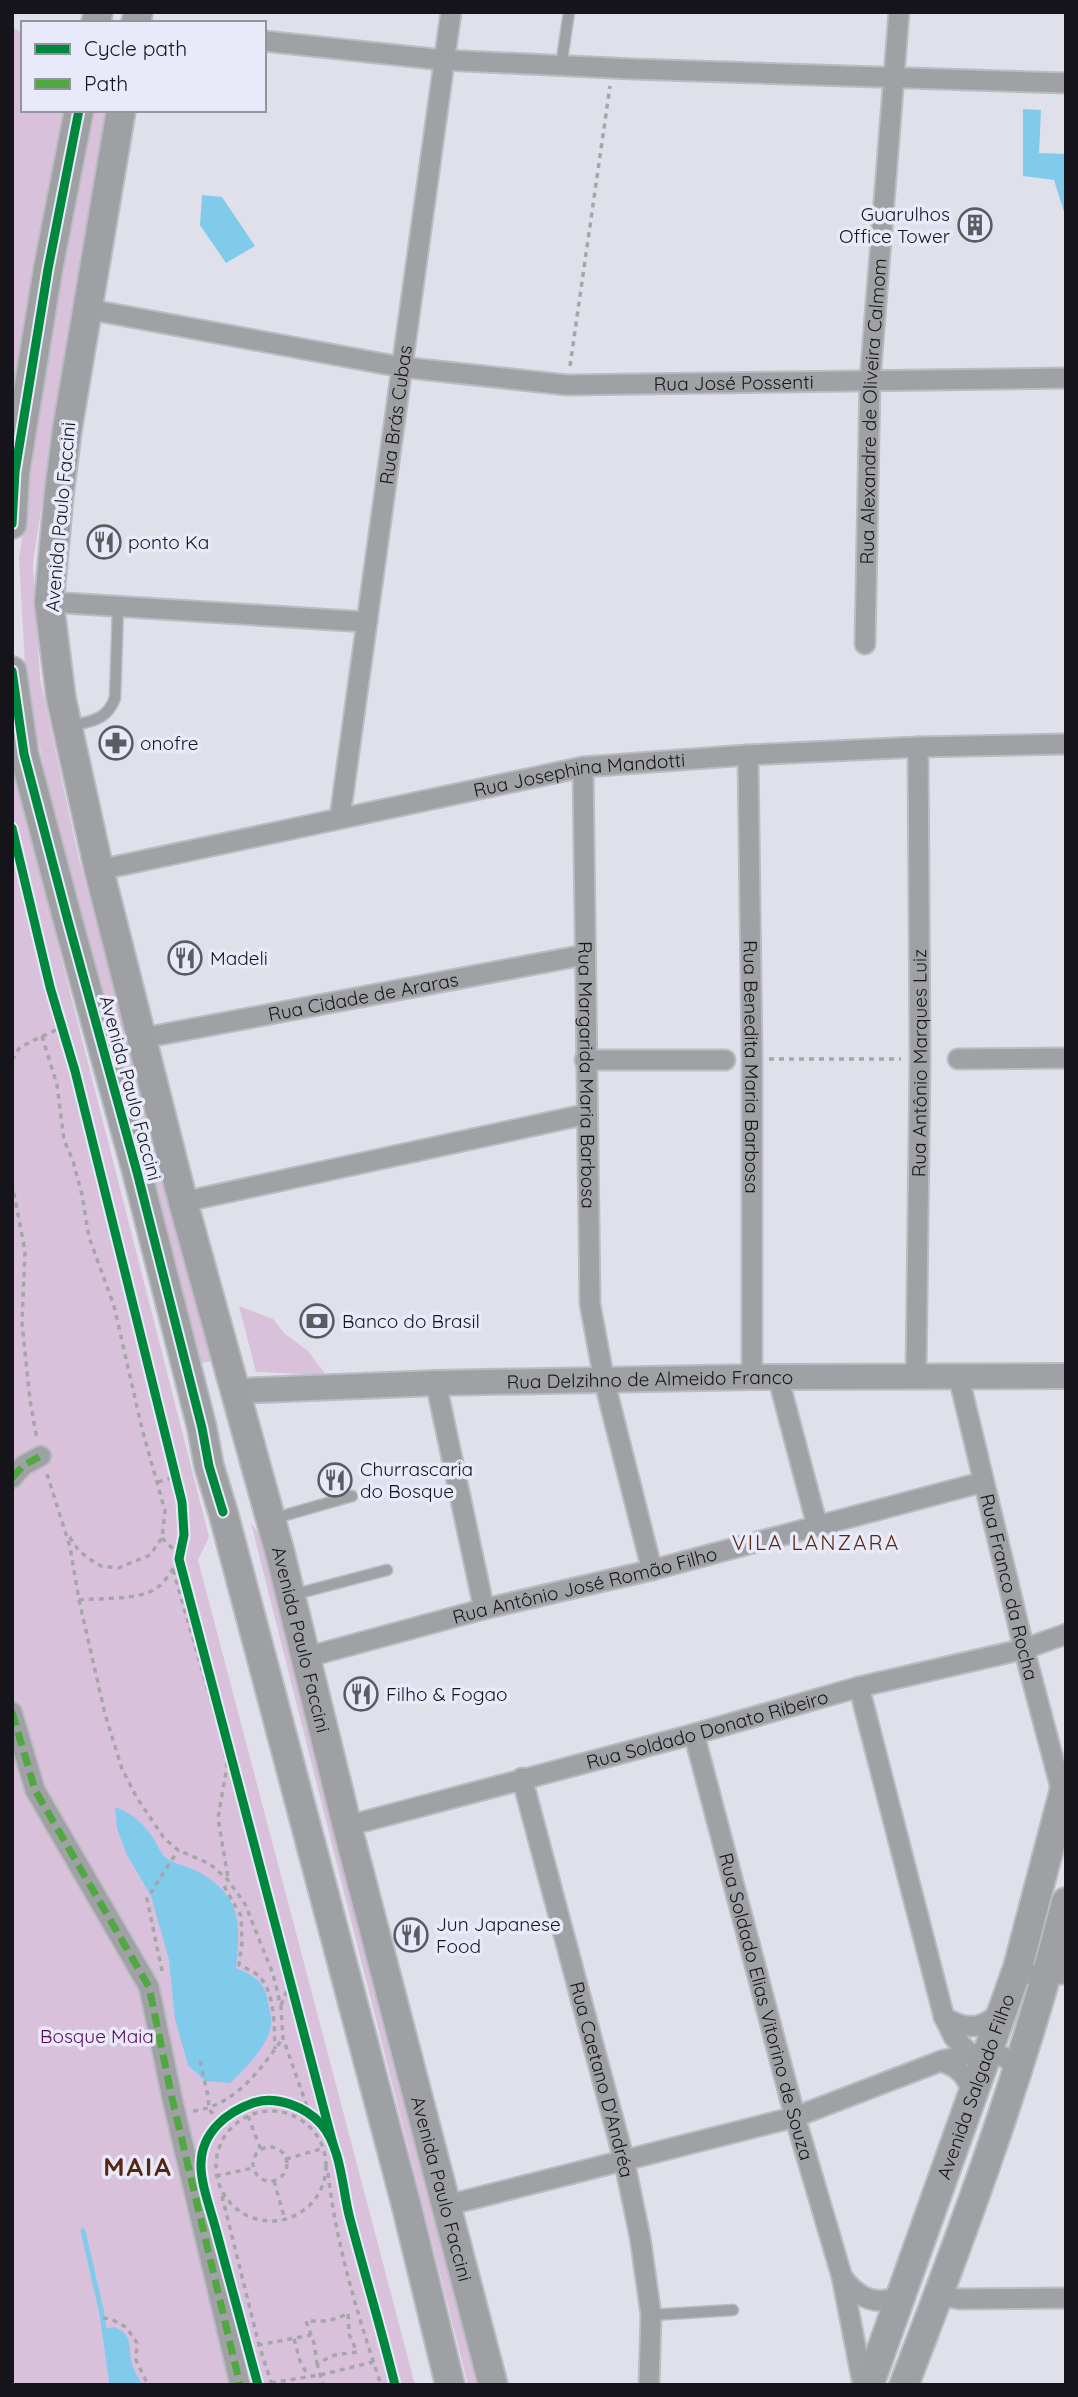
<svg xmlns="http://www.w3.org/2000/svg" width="1078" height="2397" viewBox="0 0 1078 2397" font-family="Quicksand,sans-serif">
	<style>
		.green { fill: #dac1db }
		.water { fill: #80cbec }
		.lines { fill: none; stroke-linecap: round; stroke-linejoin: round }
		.stream { stroke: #80cbec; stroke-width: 5 }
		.service-casing { stroke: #bbbcc3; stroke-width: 13 }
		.minor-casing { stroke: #bbbcc3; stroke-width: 23 }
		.tertiary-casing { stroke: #bbbcc3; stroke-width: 28 }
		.secondary-casing { stroke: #bbbcc3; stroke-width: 32 }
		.path { stroke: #a5a6a9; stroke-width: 3.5; stroke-dasharray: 5 5; stroke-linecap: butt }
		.service { stroke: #9fa1a4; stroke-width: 10 }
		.minor { stroke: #9fa1a4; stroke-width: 19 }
		.tertiary { stroke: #9fa1a4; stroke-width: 24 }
		.secondary { stroke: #9ea0a4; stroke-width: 28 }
		.quiet { stroke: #51a842; stroke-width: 7; stroke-dasharray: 14 7; stroke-linecap: butt }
		.cycleway-casing { stroke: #e8eafa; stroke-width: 13 }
		.cycleway { stroke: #00873e; stroke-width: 9 }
		.labels { text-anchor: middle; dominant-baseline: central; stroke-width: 7; stroke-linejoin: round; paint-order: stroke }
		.poi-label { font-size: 19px; fill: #14141a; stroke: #e8eafa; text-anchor: start }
		.street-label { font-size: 19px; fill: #14141a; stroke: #e8eafa }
		.park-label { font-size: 19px; fill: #5d0759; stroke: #e8eafa }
		.neighbourhood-label { font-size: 21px; letter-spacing: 2px; fill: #58280e; stroke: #e8eafa }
		.district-label { font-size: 26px; font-weight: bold; letter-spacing: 2px; fill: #58280e; stroke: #e8eafa }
	</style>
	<rect width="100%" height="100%" fill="#dfe0e9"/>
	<!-- green -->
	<g class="green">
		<path d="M12,27L23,33V110H64L12,394Z"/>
		<path d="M93,110H109L67,335L33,563L40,678L78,855L212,1361L197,1364L64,862L26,682L19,559L50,334Z"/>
		<path d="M12,734L52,922L209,1537L198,1560L415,2385H12Z"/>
		<path d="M239,1306L273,1319L284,1333L308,1351L326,1375L256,1372Z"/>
		<path d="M251,1523L273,1554L484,2385H468Z"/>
	</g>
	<!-- water -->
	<g class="water">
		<path d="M1023,109L1041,110L1039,153L1066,154V218L1054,180L1023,176Z"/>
		<path d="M202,195L222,197L255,246L226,263L200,225Z"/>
		<path d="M115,1807C134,1814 144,1824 155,1841C157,1845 160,1851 163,1855C170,1863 187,1866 197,1871C242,1896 241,1922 236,1968C257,1977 266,1983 269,2007C270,2012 272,2019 271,2024C270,2044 244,2070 230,2083L205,2081L188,2065L175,2019L169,1960L151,1896L127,1855L117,1829Z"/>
		<path d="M114,2327C131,2333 129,2343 131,2359C132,2368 138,2377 142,2385H112L105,2329Z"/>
	</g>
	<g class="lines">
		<!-- stream -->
		<path class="stream" d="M83,2231L102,2314L112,2385"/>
		<defs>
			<g id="service">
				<path d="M561,66L569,12"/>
				<path d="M68,727C90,721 107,721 115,698L118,607"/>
				<path d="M272,1519L352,1496"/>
				<path d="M292,1595L387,1570"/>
				<path d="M651,2315L733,2310"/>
			</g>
			<g id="minor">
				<path d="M264,41L443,60L633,69L1066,83"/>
				<path id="s1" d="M87,309L401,367L567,385L1066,378"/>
				<path d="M49,602L367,622"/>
				<path id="s2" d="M865,644L870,380L899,12"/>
				<path id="s3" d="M748,755L752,1059V1377"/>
				<path id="s4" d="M583,767L590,1304L604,1380L652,1570"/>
				<path id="s5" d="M340,817L451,12"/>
				<path id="s6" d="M99,870L583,767L748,755L918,747L1066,744"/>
				<path id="s7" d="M143,1038L584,955"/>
				<path d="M958,1059L1066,1058"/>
				<path d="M585,1060H725"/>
				<path d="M183,1202L587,1114"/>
				<path d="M778,1377L817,1525"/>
				<path id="s8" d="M916,1378L920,1059L918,747"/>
				<path id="s9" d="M959,1378L1024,1649L1063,1796"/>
				<path d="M436,1383L484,1609"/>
				<path d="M12,1478L24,1465L41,1456"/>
				<path id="s10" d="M307,1657L484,1609L652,1570L983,1482"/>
				<path d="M859,1687L944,2017L954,2037L970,2054"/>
				<path d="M12,1712L35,1790L149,1987L172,2098L240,2385"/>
				<path id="s11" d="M694,1734L795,2117L842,2277L863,2385"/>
				<path id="s12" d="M522,1778L624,2160L640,2237L651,2315L649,2385"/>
				<path id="s13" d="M347,1826L694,1734L859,1687L1024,1649L1066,1634"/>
				<path d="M1018,1967L1032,1975L1066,1974"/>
				<path d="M944,2017C968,2032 985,2029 1004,2008"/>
				<path d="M941,2061C959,2067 968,2077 973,2096"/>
				<path d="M448,2205L795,2117L941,2061L970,2054L988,2053L1004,2057L1018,2067"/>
				<path d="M843,2278C858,2299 878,2307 902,2295"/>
				<path d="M940,2291L949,2297L959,2299L1066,2298"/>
			</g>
			<g id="tertiary">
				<path id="s14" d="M235,1391L436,1383L752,1377L1066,1376"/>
			</g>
			<g id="secondary">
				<path d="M96,23L98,12"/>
				<path d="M136,23L138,12"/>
				<path id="s15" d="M121,110L67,430L59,493L49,602L61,698L99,870L183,1202L280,1553L347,1826L493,2385"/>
				<path d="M12,524L15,472L48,269L79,110"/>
				<path d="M12,671L24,754L68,921L137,1172L202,1428L209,1466L223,1512L406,2204L450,2385"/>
				<path id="s16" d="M869,2385L1018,1967L1066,1784"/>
				<path d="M904,2385C965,2227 1024,2067 1066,1902"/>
			</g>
		</defs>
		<!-- service casing -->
		<use href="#service" class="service-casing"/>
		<!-- minor casing -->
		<use href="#minor" class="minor-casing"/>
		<!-- tertiary casing -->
		<use href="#tertiary" class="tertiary-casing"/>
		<!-- secondary casing -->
		<use href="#secondary" class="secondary-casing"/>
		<!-- path -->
		<g class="path">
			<path d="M570,366L610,86"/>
			<path d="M42,1036L57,1085L64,1140L73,1161L82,1195L89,1237L114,1306L142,1429L165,1511L162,1538L150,1555L118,1568L101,1566L94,1562L79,1551L69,1536"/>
			<path d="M769,1059H901"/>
			<path d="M12,1060L20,1047L62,1027"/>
			<path d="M12,1183L25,1251L22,1323L30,1400L37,1440"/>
			<path d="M47,1474L70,1547L79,1600L105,1714L122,1769L137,1798L164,1838L178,1850L210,1864L228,1880L245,1904L273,1974L281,2007L283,2038L310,2115"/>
			<path d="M158,1482L187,1473"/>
			<path d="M162,1538L179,1555"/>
			<path d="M173,1570L223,1742L227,1766L218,1818L228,1878"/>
			<path d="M79,1600C99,1598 139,1600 155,1589C165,1583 173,1569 179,1559"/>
			<path d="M224,1886L241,1916L242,1942L239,1965C244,1968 250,1969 255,1973C276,1988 274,2026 275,2049"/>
			<path d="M162,1971L147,1899L178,1850"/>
			<path d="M281,2005L290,1983"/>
			<path d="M200,2061L208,2096L209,2109L219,2122"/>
			<circle cx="271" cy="2166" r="55"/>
			<path d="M193,2111C235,2106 260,2070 283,2038"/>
			<path d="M248,2116L261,2150"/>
			<circle cx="270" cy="2164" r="17"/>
			<path d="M286,2159L324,2148"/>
			<path d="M328,2173C336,2245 358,2316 381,2385"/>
			<path d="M216,2176L253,2168"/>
			<path d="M274,2181L285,2220"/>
			<path d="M222,2196L259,2345L272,2385"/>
			<path d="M348,2314L349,2334L357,2352L335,2355L317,2363L314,2343L306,2321H328Z"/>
			<path d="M103,2318L111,2319L126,2327L137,2343L136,2360L148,2385"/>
			<path d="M294,2339L300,2361L308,2376"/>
			<path d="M248,2347L311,2335"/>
			<path d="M317,2363L323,2385"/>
			<path d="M271,2383L324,2374L373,2362"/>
		</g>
		<!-- service -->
		<use href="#service" class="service"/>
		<!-- minor -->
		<use href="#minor" class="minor"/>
		<!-- tertiary -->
		<use href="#tertiary" class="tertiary"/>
		<!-- secondary -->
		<use href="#secondary" class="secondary"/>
		<!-- quiet -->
		<g class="quiet">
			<path d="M12,1478L24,1465L41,1456"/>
			<path d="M12,1712L35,1790L149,1987L172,2098L240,2385"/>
		</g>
		<defs>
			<g id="cycleway">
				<path d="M12,524L15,472L48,269L79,110"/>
				<path d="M12,671L24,754L68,921L137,1172L202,1428L209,1466L223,1512"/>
				<path d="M12,828L50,987L75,1071L182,1502L184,1535L179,1559L333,2144"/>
				<path d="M258,2385C244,2333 230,2282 216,2230C211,2211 200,2182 201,2163C202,2132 227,2112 253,2103C276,2095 306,2107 321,2124C341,2147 342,2186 349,2215C364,2272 381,2328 395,2385"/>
			</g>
		</defs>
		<!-- cycleway casing -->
		<use href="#cycleway" class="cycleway-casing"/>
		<!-- cycleway -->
		<use href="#cycleway" class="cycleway"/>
	</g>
	<!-- icons -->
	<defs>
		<symbol id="building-ring" viewBox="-11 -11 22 22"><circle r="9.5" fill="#e8eafa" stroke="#5b5b62" stroke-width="1.5"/><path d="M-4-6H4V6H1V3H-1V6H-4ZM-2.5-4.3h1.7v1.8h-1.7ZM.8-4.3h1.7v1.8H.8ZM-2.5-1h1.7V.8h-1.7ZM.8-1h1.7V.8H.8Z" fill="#5b5b62"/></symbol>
		<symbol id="restaurant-ring" viewBox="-11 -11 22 22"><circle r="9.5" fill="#e8eafa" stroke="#5b5b62" stroke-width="1.5"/><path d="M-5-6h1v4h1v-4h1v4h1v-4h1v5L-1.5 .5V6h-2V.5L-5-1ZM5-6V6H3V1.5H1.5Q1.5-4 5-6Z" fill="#5b5b62"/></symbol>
		<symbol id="pharmacy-ring" viewBox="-11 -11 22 22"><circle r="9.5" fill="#e8eafa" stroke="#5b5b62" stroke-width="1.5"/><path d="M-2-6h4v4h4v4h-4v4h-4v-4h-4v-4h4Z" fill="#5b5b62"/></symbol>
		<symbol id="bank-ring" viewBox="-11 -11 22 22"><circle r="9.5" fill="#e8eafa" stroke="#5b5b62" stroke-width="1.5"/><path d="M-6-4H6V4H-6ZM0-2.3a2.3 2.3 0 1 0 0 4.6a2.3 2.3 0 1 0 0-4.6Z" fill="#5b5b62"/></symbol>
	</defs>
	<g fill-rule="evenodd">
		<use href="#building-ring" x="956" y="206" width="38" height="38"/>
		<use href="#restaurant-ring" x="85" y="523" width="38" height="38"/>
		<use href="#pharmacy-ring" x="97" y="724" width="38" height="38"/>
		<use href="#restaurant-ring" x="166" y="939" width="38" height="38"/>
		<use href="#bank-ring" x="298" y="1302" width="38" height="38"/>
		<use href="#restaurant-ring" x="316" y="1461" width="38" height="38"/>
		<use href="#restaurant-ring" x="342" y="1675" width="38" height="38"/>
		<use href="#restaurant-ring" x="392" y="1916" width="38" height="38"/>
	</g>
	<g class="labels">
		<!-- poi labels -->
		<g class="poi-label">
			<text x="950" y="214" text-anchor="end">Guarulhos<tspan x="950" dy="22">Office Tower</tspan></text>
			<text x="128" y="542">ponto Ka</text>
			<text x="140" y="743">onofre</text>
			<text x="210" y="958">Madeli</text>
			<text x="342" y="1321">Banco do Brasil</text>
			<text x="360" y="1469">Churrascaria<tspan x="360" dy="22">do Bosque</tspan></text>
			<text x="386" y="1694">Filho &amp; Fogao</text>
			<text x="436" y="1924">Jun Japanese<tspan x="436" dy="22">Food</tspan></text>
		</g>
		<!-- street labels -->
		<g class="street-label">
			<text stroke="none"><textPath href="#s1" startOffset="653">Rua José Possenti</textPath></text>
			<text stroke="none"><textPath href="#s2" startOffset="233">Rua Alexandre de Oliveira Calmom</textPath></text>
			<text stroke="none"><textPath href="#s5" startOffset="406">Rua Brás Cubas</textPath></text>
			<text transform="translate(60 517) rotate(-85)">Avenida Paulo Faccini</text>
			<text stroke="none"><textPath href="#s6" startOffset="490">Rua Josephina Mandotti</textPath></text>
			<text stroke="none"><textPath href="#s7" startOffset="224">Rua Cidade de Araras</textPath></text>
			<text stroke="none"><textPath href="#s8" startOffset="315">Rua Antônio Marques Luiz</textPath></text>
			<text stroke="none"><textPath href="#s3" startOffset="312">Rua Benedita Maria Barbosa</textPath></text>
			<text stroke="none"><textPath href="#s4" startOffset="308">Rua Margarida Maria Barbosa</textPath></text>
			<text transform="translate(131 1088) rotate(75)">Avenida Paulo Faccini</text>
			<text stroke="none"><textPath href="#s14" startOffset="415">Rua Delzihno de Almeido Franco</textPath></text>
			<text stroke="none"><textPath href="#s10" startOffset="287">Rua Antônio José Romão Filho</textPath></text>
			<text stroke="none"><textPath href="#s9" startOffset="215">Rua Franco da Rocha</textPath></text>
			<text stroke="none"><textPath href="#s15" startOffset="1566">Avenida Paulo Faccini</textPath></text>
			<text stroke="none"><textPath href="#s13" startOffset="373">Rua Soldado Donato Ribeiro</textPath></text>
			<text stroke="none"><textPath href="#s11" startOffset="282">Rua Soldado Elias Vitorino de Souza</textPath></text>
			<text stroke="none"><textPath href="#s12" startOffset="312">Rua Caetano D'Andréa</textPath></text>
			<text stroke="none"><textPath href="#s16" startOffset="317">Avenida Salgado Filho</textPath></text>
			<text stroke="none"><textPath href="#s15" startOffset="2133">Avenida Paulo Faccini</textPath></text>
		</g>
		<!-- park labels -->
		<g class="park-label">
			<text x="97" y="2036">Bosque Maia</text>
		</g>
		<!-- neighbourhood labels -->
		<g class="neighbourhood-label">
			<text x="816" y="1542">VILA LANZARA</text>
		</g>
		<!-- district labels -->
		<g class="district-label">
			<text x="138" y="2166">MAIA</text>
		</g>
	</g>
	<!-- border -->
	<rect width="1078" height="2397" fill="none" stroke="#14141a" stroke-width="28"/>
	<!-- legend -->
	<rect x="21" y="21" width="245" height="91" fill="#e8eafa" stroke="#9394a0" stroke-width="2"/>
	<rect x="35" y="44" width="35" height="10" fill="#00873e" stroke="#9394a0" stroke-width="2"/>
	<text x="84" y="56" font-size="21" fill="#14141a">Cycle path</text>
	<rect x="35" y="79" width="35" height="10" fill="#51a842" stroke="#9394a0" stroke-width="2"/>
	<text x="84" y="91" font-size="21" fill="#14141a">Path</text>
</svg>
